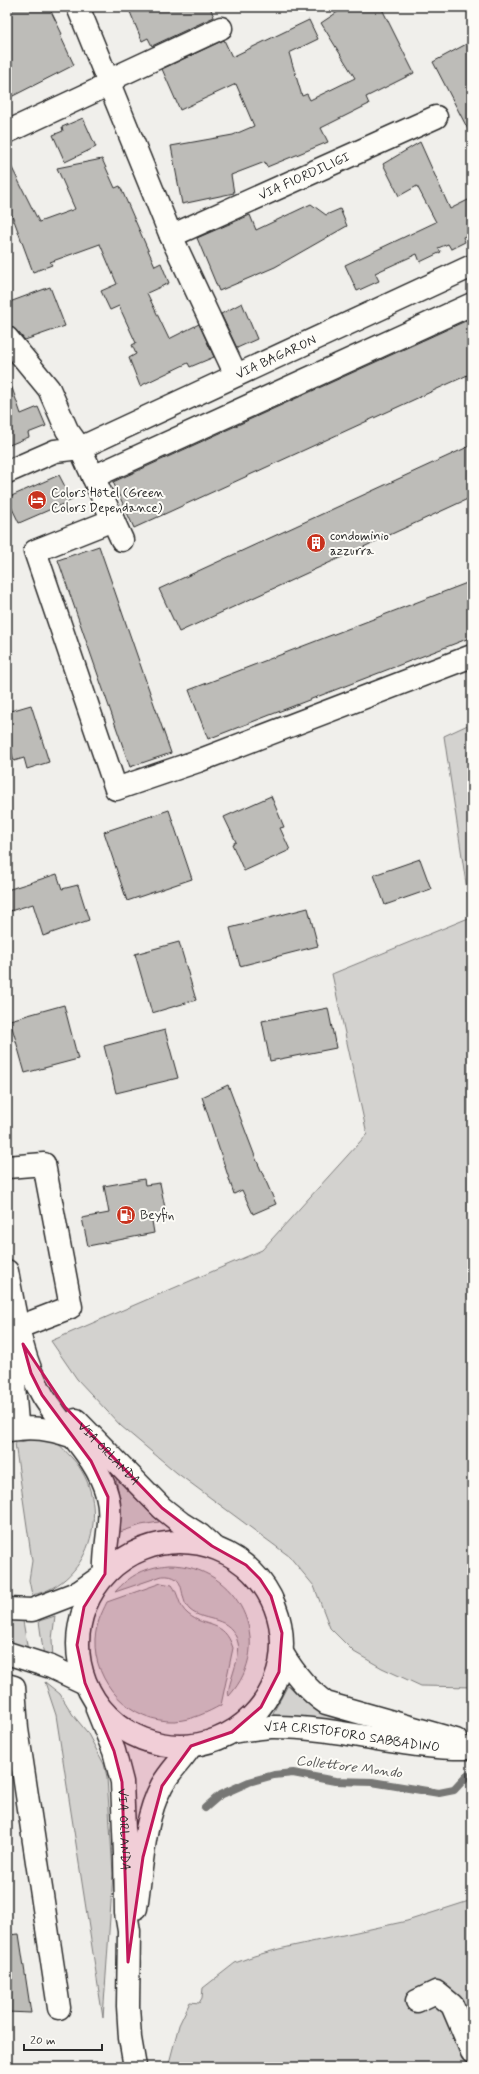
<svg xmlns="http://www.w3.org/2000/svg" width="479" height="2074" viewBox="0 0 479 2074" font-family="Mynerve,sans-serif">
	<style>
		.green { fill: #d3d2cf; stroke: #7f7e7d }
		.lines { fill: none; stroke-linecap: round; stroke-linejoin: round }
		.stream { stroke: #777775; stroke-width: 8 }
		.building { fill: #bdbcb8; stroke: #2b2b2b }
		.minor-casing { stroke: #2b2b2b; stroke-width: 25 }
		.major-casing { stroke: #2b2b2b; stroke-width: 25 }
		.minor { stroke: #fdfcf7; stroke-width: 22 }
		.major { stroke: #fdfcf7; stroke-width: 22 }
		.marked { fill: #c2185b; fill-opacity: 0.2; stroke: #c2185b; stroke-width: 3; stroke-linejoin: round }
		.labels { text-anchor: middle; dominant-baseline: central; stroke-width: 4; stroke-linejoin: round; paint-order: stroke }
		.street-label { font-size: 13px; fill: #2b2b2b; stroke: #fdfcf7 }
		.poi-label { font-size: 13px; fill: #2b2b2b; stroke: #fdfcf7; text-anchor: start }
		.water-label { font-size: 14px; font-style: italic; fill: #575756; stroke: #fdfcf7 }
	</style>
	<rect width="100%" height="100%" fill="#f0efeb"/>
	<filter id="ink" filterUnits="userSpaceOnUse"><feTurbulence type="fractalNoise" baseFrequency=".025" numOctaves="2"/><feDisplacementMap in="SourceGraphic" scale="8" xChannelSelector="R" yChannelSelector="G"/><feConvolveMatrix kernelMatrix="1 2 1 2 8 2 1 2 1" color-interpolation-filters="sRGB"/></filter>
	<g filter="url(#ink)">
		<!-- green -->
		<g class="green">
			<path d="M472,723V1687L421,1686L382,1668L354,1652L330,1628L314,1586L289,1556L177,1473L121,1426L77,1379L51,1341L262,1250L367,1134L332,974L471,917L444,736Z"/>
			<path d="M39,1438C44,1439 50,1439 54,1441C61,1445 67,1453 72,1458C113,1502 93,1583 32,1595L29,1580L32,1561L15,1443Z"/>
			<path d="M116,1478L159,1522L141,1525L120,1532V1503Z"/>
			<path d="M169,1565C238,1565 277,1643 229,1696C225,1689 242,1657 238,1643C231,1614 205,1623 190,1610C177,1598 189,1574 162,1576L115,1592C130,1575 146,1567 169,1565Z"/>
			<path d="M161,1583L172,1585C179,1594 178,1606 188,1614C206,1629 224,1619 233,1648L221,1705C207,1713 191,1720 175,1721C131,1723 93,1683 95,1639C96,1625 101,1614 107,1602Z"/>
			<path d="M55,1616L52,1639L53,1660L44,1657L39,1621Z"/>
			<path d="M7,1620L23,1621L28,1651L7,1644Z"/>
			<path d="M45,1682L60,1694L73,1715L87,1732L104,1764L107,1777L113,1874L103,2018L56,1715Z"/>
			<path d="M288,1685L309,1705L343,1722L272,1715Z"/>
			<path d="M472,1900V2067H168L179,2025L190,2002L199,2003L202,1998L203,1988L235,1963L254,1956L279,1949L407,1921Z"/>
		</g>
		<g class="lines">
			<!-- stream -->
			<g class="stream">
				<path d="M471,1713L472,1710"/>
				<path d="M205,1808L220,1795L249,1782L274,1775L293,1773L335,1781L372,1782L439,1793L454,1790L467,1776"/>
			</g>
		</g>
		<!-- building -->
		<g class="building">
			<path d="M7,7H49L62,34L60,35L74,65L7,99Z"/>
			<path d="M128,7H210L214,17L152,46L148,38L142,41Z"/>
			<path d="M345,7H381L414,73L366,97L369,104L321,128L328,142L267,167L265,162L231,175L234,193L182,204L171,146L233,135L254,126L236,84L180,110L162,69L224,40L232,57L309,20L318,39L289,53L302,96L307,94L310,100L355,78L321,23Z"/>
			<path d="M472,41V137L433,62Z"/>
			<path d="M83,118L96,147L65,162L53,135L63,131L62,127Z"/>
			<path d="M420,142L450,209L472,198V233L463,237L465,242L451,249L448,244L438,248L441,252L420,262L417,254L375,273L379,281L357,291L345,265L436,222L417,186L399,196L383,164Z"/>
			<path d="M7,158L39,222L75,209L57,168L102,159L115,188L120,186L155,266L161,263L169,283L147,293L169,339L199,324L214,357L190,367L188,363L140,386L129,358L136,354L132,345L136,343L119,306L110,310L101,291L117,284L100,244L50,262L52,265L33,272L12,215L7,217Z"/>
			<path d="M311,204L326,215L340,209L347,226L275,267L219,291L197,238L250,215L256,230Z"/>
			<path d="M50,287L65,326L25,340L16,330L7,326V303Z"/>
			<path d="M242,303L257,339L237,348L221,314Z"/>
			<path d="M472,318V373L134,528L113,482Z"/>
			<path d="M10,382L21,414L38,407L46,426L28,433L29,437L7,446V383Z"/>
			<path d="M472,445V497L179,632L159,589Z"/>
			<path d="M59,475L72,500L19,523L7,498Z"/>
			<path d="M99,546L171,753L130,767L58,560Z"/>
			<path d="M472,581V637L208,739L189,690Z"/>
			<path d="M31,705L49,762L27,769L24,758L14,761L7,737V712Z"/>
			<path d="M271,796L284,827L280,828L290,850L244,871L232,844L236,842L224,817Z"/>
			<path d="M169,810L192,879L127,901L104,832Z"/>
			<path d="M420,859L431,889L385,905L374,875Z"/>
			<path d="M57,874L62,889L78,885L89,920L43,936L33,904L7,912V890Z"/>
			<path d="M308,908L318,946L240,966L230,928Z"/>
			<path d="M179,942L196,1000L152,1013L135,954Z"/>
			<path d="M64,1005L78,1059L25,1073L10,1020Z"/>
			<path d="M328,1008L336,1048L270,1061L262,1021Z"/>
			<path d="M165,1030L178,1078L116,1093L104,1046Z"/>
			<path d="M228,1085L256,1159L276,1204L253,1214L242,1190L234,1194L202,1097Z"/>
			<path d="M144,1179L145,1185L160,1183L167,1218L152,1221L154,1233L88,1246L82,1218L109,1213L104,1186Z"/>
			<path d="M19,1934L31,2013L7,2012V1935Z"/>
		</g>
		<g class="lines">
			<defs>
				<g id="minor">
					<path d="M78,7L171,236L236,375"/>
					<path d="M7,132L110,84L118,76L221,28"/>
					<path id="s1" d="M171,236L436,117"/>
					<path d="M7,338L49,389L67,430L80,448L55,451L7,472"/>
					<path d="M93,477L472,304"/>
					<path d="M113,520L35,551L116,789L198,761L472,656"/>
					<path id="s2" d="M122,540L80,448L472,266"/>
					<path d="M7,1167L44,1164L71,1307L19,1327"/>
					<path d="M14,1319C11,1354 14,1387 17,1422L10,1430C33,1426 49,1429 71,1436"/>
					<path d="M282,1653C294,1673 307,1690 326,1703L456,1740"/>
					<path d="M7,1685L14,1687L17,1729L59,2008"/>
					<path id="s3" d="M232,1732C245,1730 258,1728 271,1727C339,1726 404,1750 472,1748"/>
					<path d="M417,2001L436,1992L452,2005L472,2052"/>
				</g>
				<g id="major">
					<path d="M7,1271C15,1313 21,1359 43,1396C63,1429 97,1457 107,1495C114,1519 103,1548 105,1574"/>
					<path id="s4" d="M76,1420L162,1508L181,1523L200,1535L210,1544"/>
					<circle cx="180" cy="1644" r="102"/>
					<path d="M7,1609L32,1610L79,1592L99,1578"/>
					<path d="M7,1653L51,1667L85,1683"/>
					<path id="s5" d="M97,1709L114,1751L122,1782L125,1854L126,1913L129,1931L128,2006L130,2038L135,2067"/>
					<path d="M136,1908C142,1869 143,1820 162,1785C170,1771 182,1760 191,1746"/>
				</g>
			</defs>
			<!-- minor casing -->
			<use href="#minor" class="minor-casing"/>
			<!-- major casing -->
			<use href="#major" class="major-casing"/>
			<!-- minor -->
			<use href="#minor" class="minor"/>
			<!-- major -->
			<use href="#major" class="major"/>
		</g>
	</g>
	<!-- marked area -->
	<path class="marked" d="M23,1344L65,1407L162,1508L212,1546L246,1565L260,1579L271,1596L282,1633L279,1672L261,1707L232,1732L191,1746L162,1786L143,1857L128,1962L122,1782L114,1751L85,1683L77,1645L84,1607L105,1574L108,1497L91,1461L42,1395L31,1373Z"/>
	<!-- icons -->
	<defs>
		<symbol id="hotel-disc" viewBox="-11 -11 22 22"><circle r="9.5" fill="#c8321e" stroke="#fdfcf7"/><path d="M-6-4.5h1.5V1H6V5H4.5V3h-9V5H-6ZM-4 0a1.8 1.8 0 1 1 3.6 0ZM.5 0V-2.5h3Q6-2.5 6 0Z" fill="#fff"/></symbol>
		<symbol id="building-disc" viewBox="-11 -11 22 22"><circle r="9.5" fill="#c8321e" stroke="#fdfcf7"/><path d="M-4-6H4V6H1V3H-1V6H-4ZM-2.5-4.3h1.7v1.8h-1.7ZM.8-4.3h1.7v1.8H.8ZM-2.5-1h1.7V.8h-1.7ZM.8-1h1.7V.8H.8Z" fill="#fff"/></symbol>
		<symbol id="fuel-disc" viewBox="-11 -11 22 22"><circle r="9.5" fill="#c8321e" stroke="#fdfcf7"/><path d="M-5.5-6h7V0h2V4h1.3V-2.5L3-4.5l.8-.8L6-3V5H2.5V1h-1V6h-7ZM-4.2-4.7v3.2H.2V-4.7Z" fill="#fff"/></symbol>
	</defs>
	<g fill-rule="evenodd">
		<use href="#hotel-disc" x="26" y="489" width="22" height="22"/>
		<use href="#building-disc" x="305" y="532" width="22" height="22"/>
		<use href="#fuel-disc" x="115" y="1204" width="22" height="22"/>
	</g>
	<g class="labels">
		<!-- street labels -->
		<g class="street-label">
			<text stroke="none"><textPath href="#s1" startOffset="146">VIA FIORDILIGI</textPath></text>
			<text stroke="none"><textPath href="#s2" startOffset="317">VIA BAGARON</textPath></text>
			<text stroke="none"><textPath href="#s4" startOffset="47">VIA ORLANDA</textPath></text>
			<text stroke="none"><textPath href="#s3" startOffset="121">VIA CRISTOFORO SABBADINO</textPath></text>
			<text stroke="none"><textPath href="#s5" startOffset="125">VIA ORLANDA</textPath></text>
		</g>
		<!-- poi labels -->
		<g class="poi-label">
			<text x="51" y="493">Colors Hôtel (Green<tspan x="51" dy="15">Colors Dependance)</tspan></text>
			<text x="330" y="536">condominio<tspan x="330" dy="15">azzurra</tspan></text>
			<text x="140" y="1215">Beyfin</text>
		</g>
		<!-- water labels -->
		<g class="water-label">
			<text transform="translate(349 1767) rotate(7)">Collettore Mondo</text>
		</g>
	</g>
	<!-- margin -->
	<rect width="479" height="2074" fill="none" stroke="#fdfcf7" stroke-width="24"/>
	<rect x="12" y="12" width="455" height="2050" fill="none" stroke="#2b2b2b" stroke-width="1.5" filter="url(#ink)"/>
	<!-- scale -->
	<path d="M24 2044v6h78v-6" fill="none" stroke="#2b2b2b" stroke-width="2"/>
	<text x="30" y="2044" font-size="12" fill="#2b2b2b" stroke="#fdfcf7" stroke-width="3" paint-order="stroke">20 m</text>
</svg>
